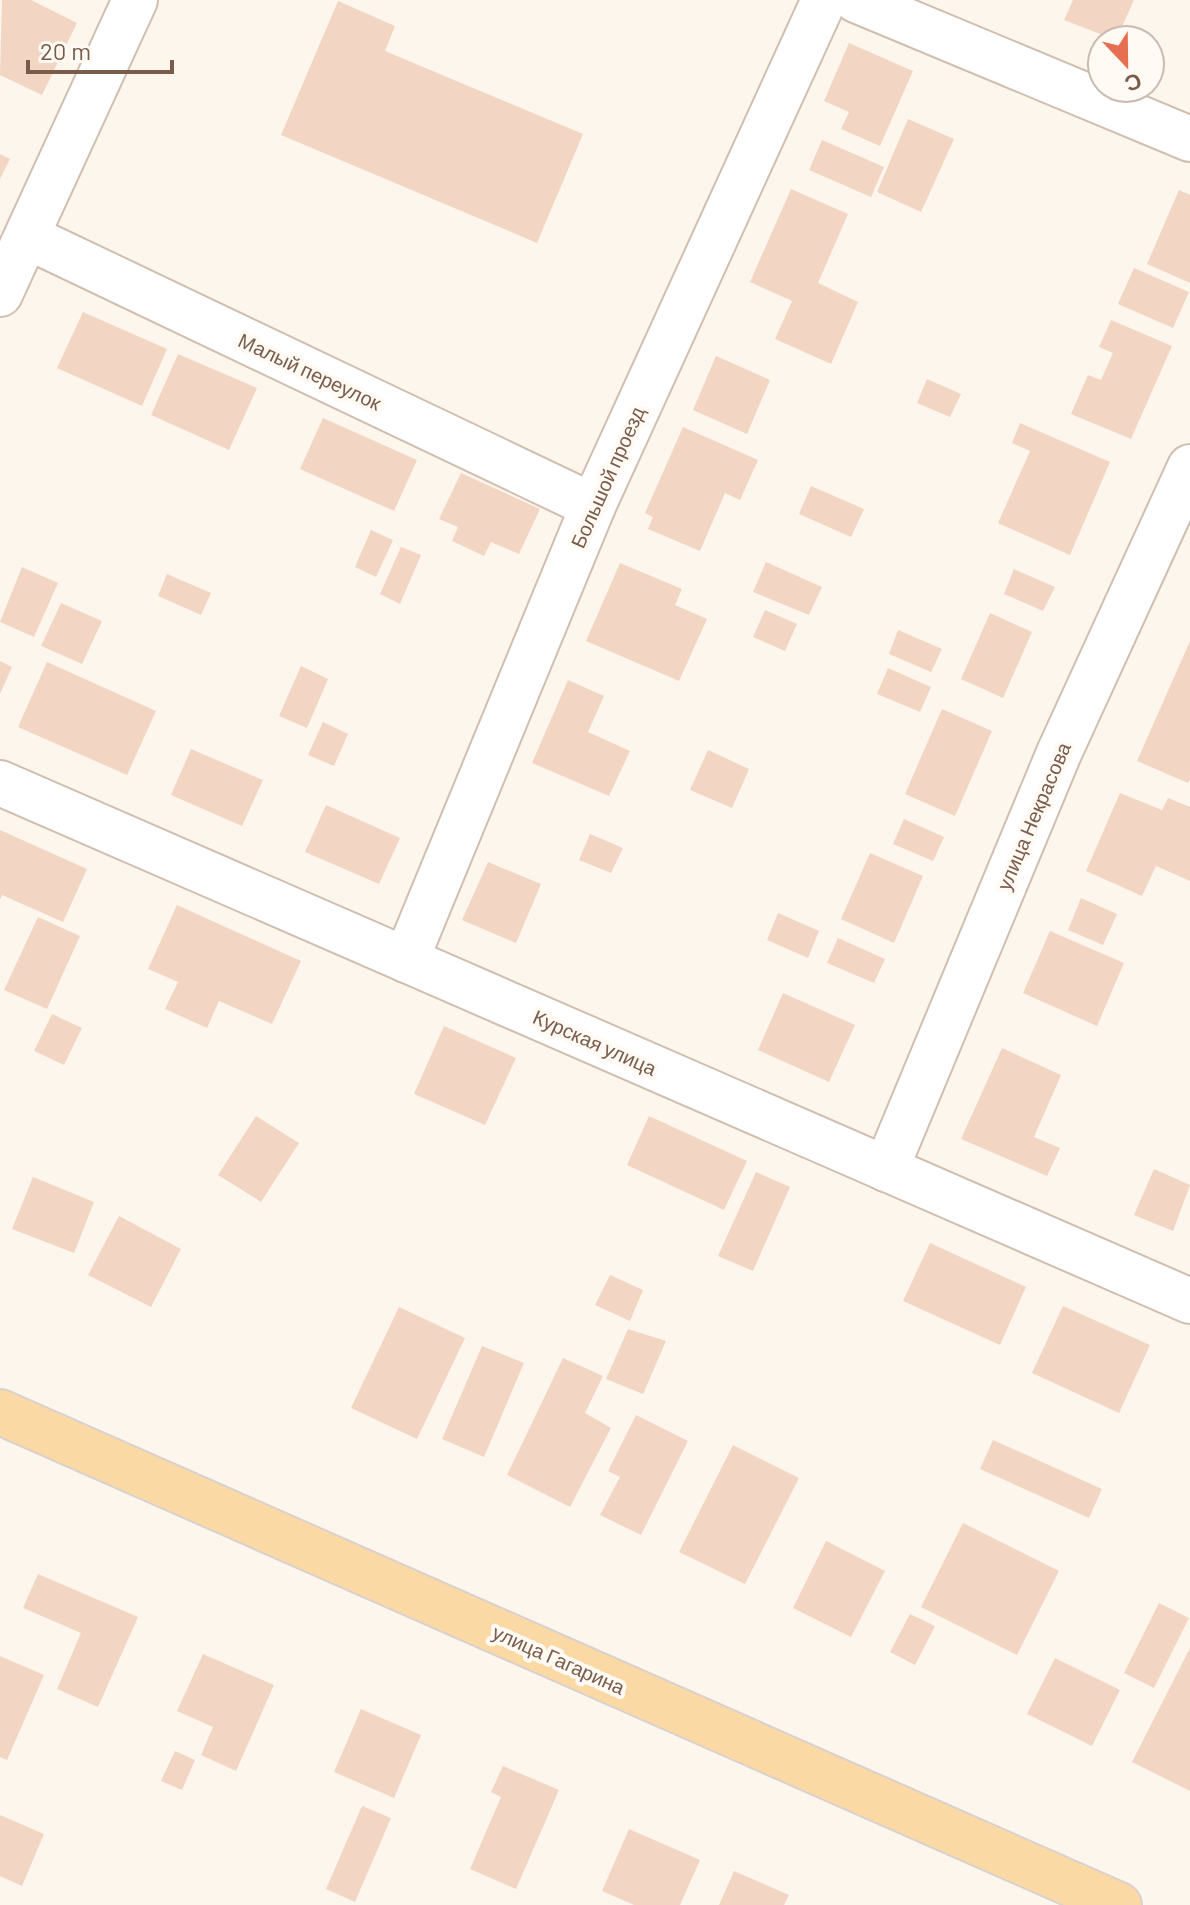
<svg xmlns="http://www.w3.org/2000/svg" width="1190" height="1905" viewBox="0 0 1190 1905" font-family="Barlow,sans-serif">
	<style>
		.building { fill: #f3d5c3 }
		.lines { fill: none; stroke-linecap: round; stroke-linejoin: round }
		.minor-casing { stroke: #d1beb0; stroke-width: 48 }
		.major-casing { stroke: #dad1cd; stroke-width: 48 }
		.minor { stroke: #fff; stroke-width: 44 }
		.major { stroke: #fbd9a5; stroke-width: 44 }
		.labels { text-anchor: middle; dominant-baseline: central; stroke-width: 8; stroke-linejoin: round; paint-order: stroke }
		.street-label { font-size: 20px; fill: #7a5c4d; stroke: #fffaf3 }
	</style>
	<rect width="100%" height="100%" fill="#fdf6ec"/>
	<!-- building -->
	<g class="building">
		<path d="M2,0H31L77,23L42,95L0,75Z"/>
		<path d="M1073,0H1134L1116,40L1064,20Z"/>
		<path d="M338,1L395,26L385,51L583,134L537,243L281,135Z"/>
		<path d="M849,43L913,71L880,146L841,129L849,112L824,101Z"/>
		<path d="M908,119L954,139L921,212L877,192Z"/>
		<path d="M822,140L884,167L871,197L809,170Z"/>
		<path d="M0,154L10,159L0,179Z"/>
		<path d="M791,189L848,214L818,283L858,302L831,364L775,339L792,301L750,282Z"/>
		<path d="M1179,190L1190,195V283L1147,264Z"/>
		<path d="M1134,268L1189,292L1173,328L1118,304Z"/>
		<path d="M83,312L167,349L142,406L57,368Z"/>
		<path d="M1111,320L1172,346L1131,439L1071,414L1088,375L1101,380L1113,353L1099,347Z"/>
		<path d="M178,354L257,388L229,450L151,415Z"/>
		<path d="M716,356L770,380L747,434L693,410Z"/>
		<path d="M927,379L961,394L950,417L917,403Z"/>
		<path d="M323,418L417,460L394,511L300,469Z"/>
		<path d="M1020,423L1110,462L1070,555L998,523L1030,451L1012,443Z"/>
		<path d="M683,427L758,460L740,500L725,493L700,551L648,529L653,517L645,513Z"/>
		<path d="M461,473L540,509L519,554L491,542L484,556L452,541L458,527L439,519Z"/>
		<path d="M811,486L864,509L851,537L799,514Z"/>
		<path d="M371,530L393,540L376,577L355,567Z"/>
		<path d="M401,547L421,555L400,604L380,594Z"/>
		<path d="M766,562L822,587L809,615L753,592Z"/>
		<path d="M620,563L682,589L675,605L707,619L679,681L586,641Z"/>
		<path d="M22,567L58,583L34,637L0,622Z"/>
		<path d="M1014,569L1055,587L1043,611L1004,594Z"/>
		<path d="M167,574L211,593L201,615L158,596Z"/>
		<path d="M61,603L102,621L82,664L41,646Z"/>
		<path d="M765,610L797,624L785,651L753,637Z"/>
		<path d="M990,613L1032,632L1003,698L961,679Z"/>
		<path d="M898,630L942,649L931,672L889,654Z"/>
		<path d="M1190,641V779L1188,783L1137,761Z"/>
		<path d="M0,661L12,667L0,694Z"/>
		<path d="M47,662L156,711L127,775L18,727Z"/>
		<path d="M301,666L328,679L307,728L279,716Z"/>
		<path d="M888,668L931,687L920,712L877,694Z"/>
		<path d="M568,680L604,696L588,732L630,751L609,796L532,763Z"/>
		<path d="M942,709L992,731L955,816L905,794Z"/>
		<path d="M323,722L348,734L334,766L308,755Z"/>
		<path d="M191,749L263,780L242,826L171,795Z"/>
		<path d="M708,750L749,769L732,808L690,790Z"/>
		<path d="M1120,793L1162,810L1168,798L1190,807V881L1156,866L1142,896L1086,871Z"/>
		<path d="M326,805L400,838L379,884L305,852Z"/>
		<path d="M904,819L944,837L933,861L893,844Z"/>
		<path d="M0,830L87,869L63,922L2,895L0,900Z"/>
		<path d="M590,834L623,848L611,873L579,860Z"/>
		<path d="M870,853L923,876L894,943L841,919Z"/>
		<path d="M488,862L541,884L516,943L462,920Z"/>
		<path d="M1081,898L1117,914L1103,945L1068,930Z"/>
		<path d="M177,905L301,961L272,1024L219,1001L207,1028L165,1009L178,982L148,969Z"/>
		<path d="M778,913L819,931L808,958L767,940Z"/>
		<path d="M38,917L80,936L47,1009L4,990Z"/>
		<path d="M1050,931L1124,963L1097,1026L1023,993Z"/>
		<path d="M838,938L885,959L874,983L827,963Z"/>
		<path d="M783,993L855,1025L829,1082L758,1050Z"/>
		<path d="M52,1014L82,1028L64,1065L34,1051Z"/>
		<path d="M444,1026L516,1058L485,1125L414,1094Z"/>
		<path d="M1002,1048L1061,1075L1034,1137L1060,1148L1047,1176L961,1139Z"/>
		<path d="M256,1116L299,1143L261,1202L218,1175Z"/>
		<path d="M649,1116L747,1161L724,1210L627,1165Z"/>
		<path d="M1154,1169L1190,1185L1173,1231L1134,1215Z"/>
		<path d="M756,1172L790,1187L753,1271L718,1256Z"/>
		<path d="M33,1177L94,1202L74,1253L12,1229Z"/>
		<path d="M119,1216L181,1249L151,1307L88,1275Z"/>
		<path d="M930,1243L1026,1287L1000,1345L903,1301Z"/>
		<path d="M610,1275L643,1290L630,1321L595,1305Z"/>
		<path d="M1063,1306L1150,1345L1119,1413L1032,1373Z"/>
		<path d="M399,1307L465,1338L417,1439L351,1408Z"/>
		<path d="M628,1329L666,1341L643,1394L606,1379Z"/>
		<path d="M482,1346L524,1363L484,1457L442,1439Z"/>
		<path d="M563,1358L603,1376L585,1413L611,1428L570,1507L507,1475Z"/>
		<path d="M636,1415L688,1441L641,1535L600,1515L620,1477L608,1471Z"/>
		<path d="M993,1440L1102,1489L1089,1518L980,1469Z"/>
		<path d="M733,1445L799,1478L745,1584L679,1552Z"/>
		<path d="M963,1523L1059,1571L1017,1655L921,1607Z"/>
		<path d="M826,1541L885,1571L851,1637L793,1608Z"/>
		<path d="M38,1574L138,1617L98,1707L57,1689L81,1633L23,1608Z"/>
		<path d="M1159,1603L1189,1618L1154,1688L1124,1673Z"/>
		<path d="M910,1614L935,1626L915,1665L890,1652Z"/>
		<path d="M1190,1648V1791L1132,1762Z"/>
		<path d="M203,1654L274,1685L236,1771L201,1755L213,1727L177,1711Z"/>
		<path d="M0,1656L44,1675L7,1760L0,1757Z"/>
		<path d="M1055,1658L1120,1690L1092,1746L1027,1714Z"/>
		<path d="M361,1709L421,1735L394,1798L334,1772Z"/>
		<path d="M175,1751L195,1760L182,1790L161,1781Z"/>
		<path d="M503,1766L559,1790L516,1889L470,1869L501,1797L491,1792Z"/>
		<path d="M362,1806L391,1818L355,1902L326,1889Z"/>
		<path d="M0,1815L44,1834L22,1886L0,1876Z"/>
		<path d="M629,1829L700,1860L680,1905H634L602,1891Z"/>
		<path d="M734,1871L789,1895L784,1905H719Z"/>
	</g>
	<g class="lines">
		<defs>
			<g id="minor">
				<path d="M856,0L1190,139"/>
				<path d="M28,237L593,506"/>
				<path d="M0,294L135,0"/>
				<path d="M0,783L1190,1301"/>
				<path d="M406,960L593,506L824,0"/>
				<path d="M886,1169L1059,753L1190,467"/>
			</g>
			<path id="major" d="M0,1412L1119,1905"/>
		</defs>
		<!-- minor casing -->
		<use href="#minor" class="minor-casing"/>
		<!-- major casing -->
		<use href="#major" class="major-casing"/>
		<!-- minor -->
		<use href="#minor" class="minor"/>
		<!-- major -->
		<use href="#major" class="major"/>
	</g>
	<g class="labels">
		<!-- street labels -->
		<g class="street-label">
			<text transform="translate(310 371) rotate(25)">Малый переулок</text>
			<text transform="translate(607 477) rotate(-66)">Большой проезд</text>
			<text transform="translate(1033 816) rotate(-67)">улица Некрасова</text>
			<text transform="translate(595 1042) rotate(24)">Курская улица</text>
			<text transform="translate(559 1659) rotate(24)">улица Гагарина</text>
		</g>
	</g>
	<!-- north arrow -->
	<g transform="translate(1126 64) rotate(158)"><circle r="38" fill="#fffaf3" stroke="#cabbb1" stroke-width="2"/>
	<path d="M0-6L14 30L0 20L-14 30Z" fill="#e76f51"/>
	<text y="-12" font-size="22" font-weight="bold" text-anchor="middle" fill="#7a5c4d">С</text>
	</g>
	<!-- scale -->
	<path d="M28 60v12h144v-12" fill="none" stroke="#7a5c4d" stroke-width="4"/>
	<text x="40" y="60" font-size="24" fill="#7a5c4d" stroke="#fffaf3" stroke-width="6" paint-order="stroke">20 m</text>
</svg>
